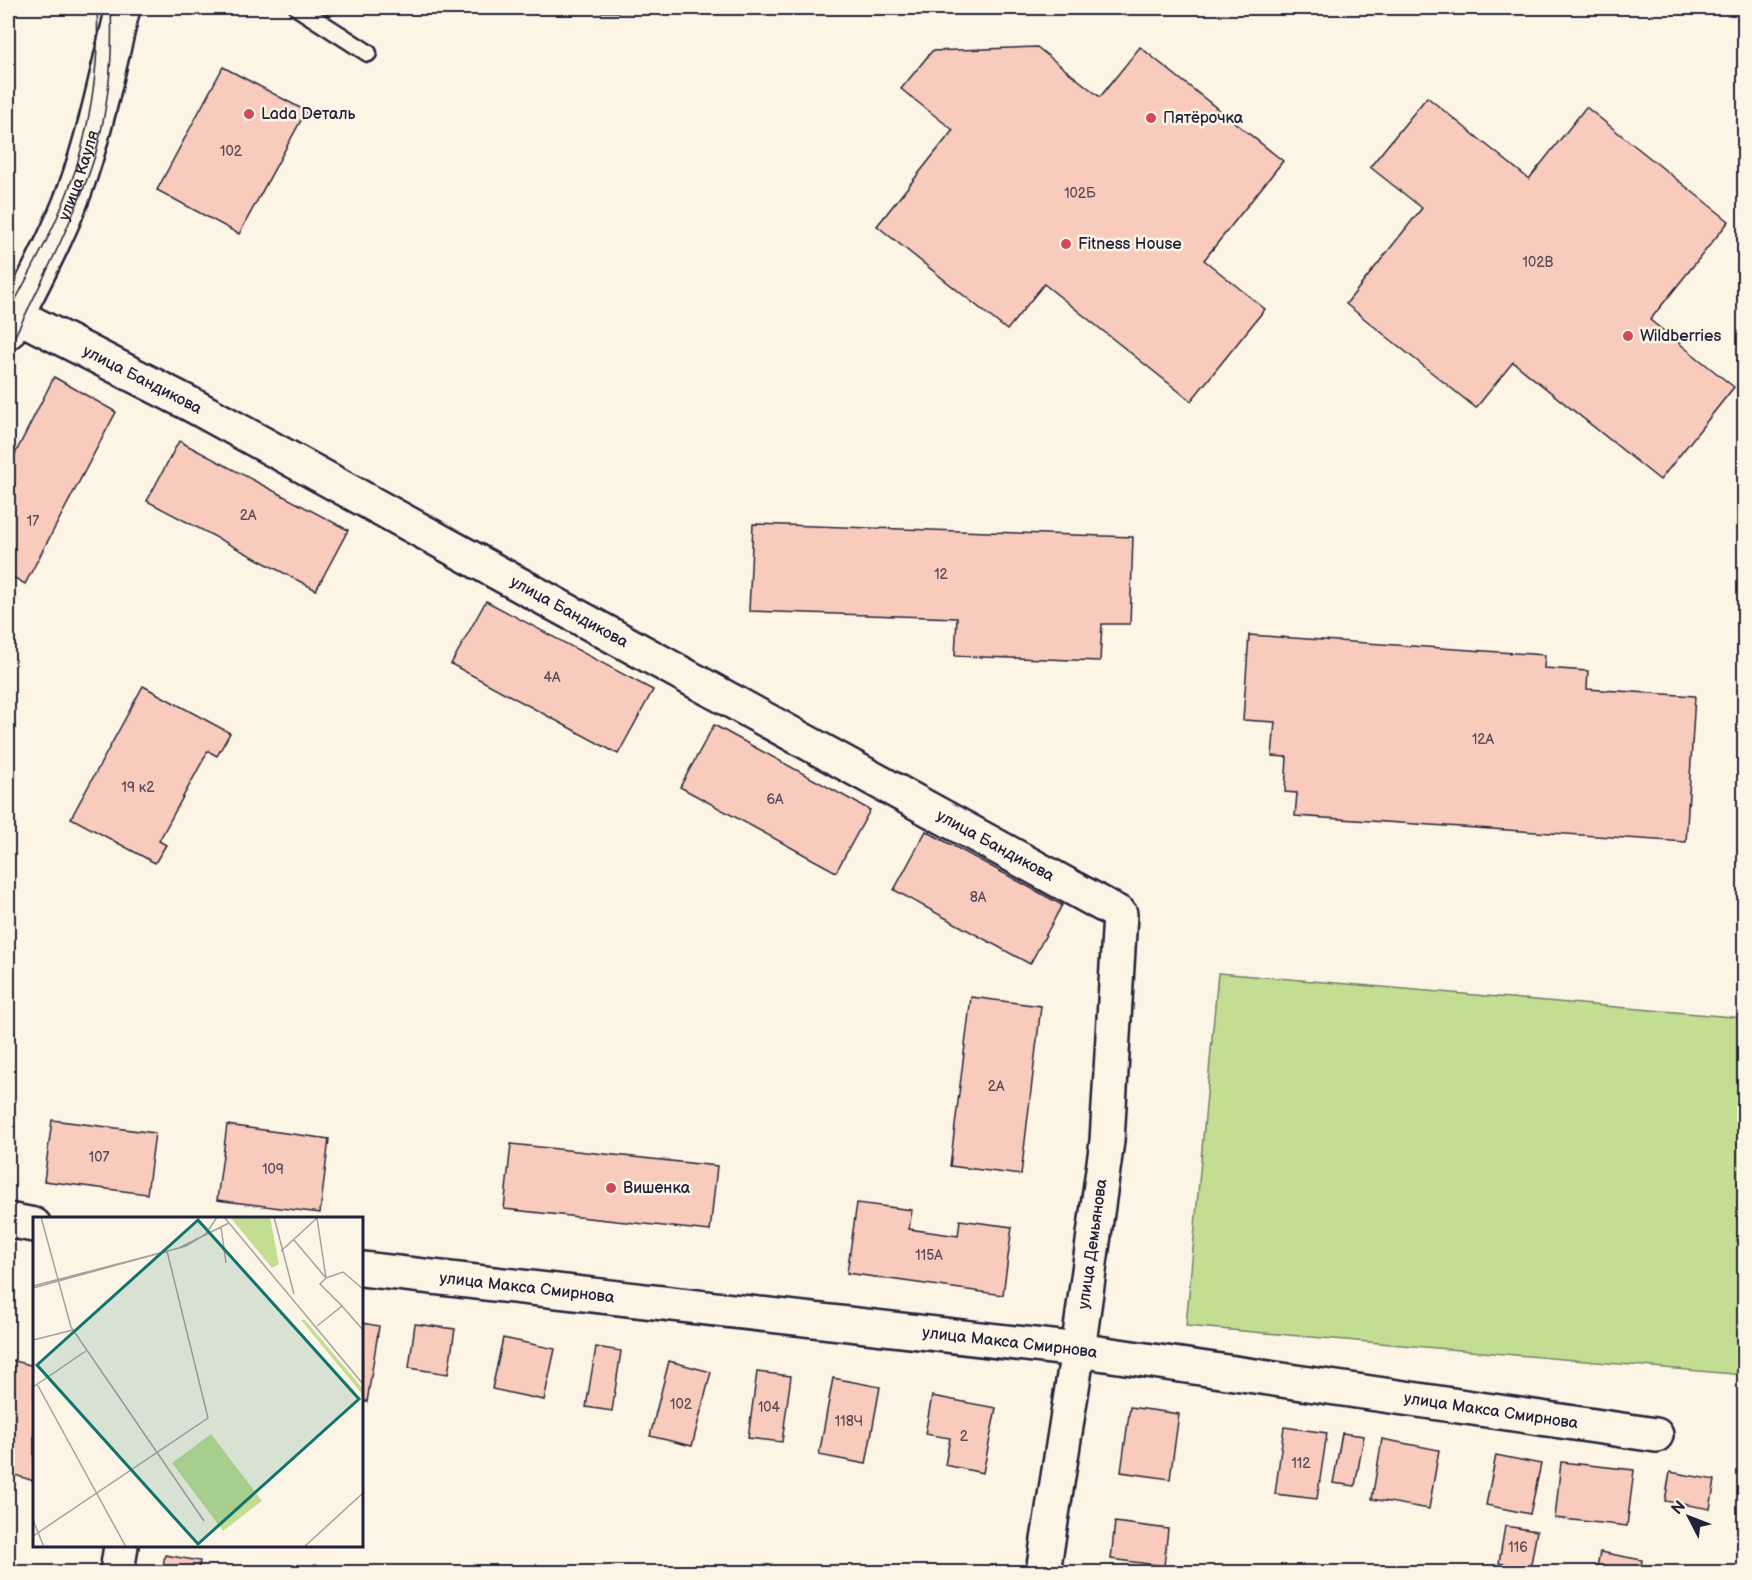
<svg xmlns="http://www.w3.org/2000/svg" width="1752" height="1580" viewBox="0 0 1752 1580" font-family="'Balsamiq Sans',sans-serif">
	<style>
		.garden { fill: #c3dd93; stroke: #728067; stroke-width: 1.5 }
		.building { fill: #f9cbbd; stroke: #22223b; stroke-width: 1.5 }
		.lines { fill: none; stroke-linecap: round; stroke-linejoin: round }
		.lane-casing { stroke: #22223b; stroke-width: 21 }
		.street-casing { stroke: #22223b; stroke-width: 38 }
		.lane { stroke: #fcf5e5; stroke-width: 16 }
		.street { stroke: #fcf5e5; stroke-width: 33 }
		.tram { stroke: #22223b; stroke-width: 1.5 }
		.poi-dot { fill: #d1495b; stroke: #fcf5e5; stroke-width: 2 }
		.labels { text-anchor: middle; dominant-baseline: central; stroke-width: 5; stroke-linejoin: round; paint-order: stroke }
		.number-label { font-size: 14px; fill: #584c5c }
		.poi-label { font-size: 16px; fill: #22223b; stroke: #fcf5e5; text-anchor: start }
		.street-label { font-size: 16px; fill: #22223b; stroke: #fcf5e5 }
		.inset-road { fill: none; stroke: #a5a1a1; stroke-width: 1.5 }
		.view { fill: #0f766e; fill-opacity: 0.15; stroke: #0f766e; stroke-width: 3 }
		.inset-edge { fill: none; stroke: #22223b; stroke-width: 3 }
	</style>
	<rect width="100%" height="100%" fill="#fcf5e5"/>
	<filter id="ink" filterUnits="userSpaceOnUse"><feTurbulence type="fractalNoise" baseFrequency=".0167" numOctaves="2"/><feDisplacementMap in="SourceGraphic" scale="12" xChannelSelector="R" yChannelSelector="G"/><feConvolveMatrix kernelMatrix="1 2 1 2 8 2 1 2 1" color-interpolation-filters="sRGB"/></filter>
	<g filter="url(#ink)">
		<!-- garden -->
		<path class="garden" d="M1218,973L1744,1018V1375L1186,1326Z"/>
		<!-- building -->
		<g class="building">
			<path d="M468,8H657V12H474Z"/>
			<path d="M1037,47L1100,97L1140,47L1283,161L1204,260L1265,309L1191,401L1044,284L1007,330L877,226L953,130L901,89L932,51Z"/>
			<path d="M223,67L306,111L239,234L157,190Z"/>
			<path d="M1427,97L1529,179L1586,107L1729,221L1650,320L1734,387L1660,480L1513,362L1476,408L1346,304L1422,208L1370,167Z"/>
			<path d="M54,377L116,412L25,584L8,574V468Z"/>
			<path d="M179,441L348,530L316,590L147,501Z"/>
			<path d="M753,524L1133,537L1130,624H1102L1100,661L955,656L957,618L749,611Z"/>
			<path d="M486,601L653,690L618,754L451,664Z"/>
			<path d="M1249,635L1545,655L1544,668L1588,671L1587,689L1695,696L1686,842L1295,816L1297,793L1285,792L1287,757L1272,756L1275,722L1243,720Z"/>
			<path d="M143,686L230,733L217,756L208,751L159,841L166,845L155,863L71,818Z"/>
			<path d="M714,725L870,810L836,872L680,787Z"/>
			<path d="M926,831L1062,905L1030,964L894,890Z"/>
			<path d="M971,997L1041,1006L1021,1175L950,1166Z"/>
			<path d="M52,1120L155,1133L147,1194L44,1181Z"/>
			<path d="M227,1125L329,1139L320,1213L217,1200Z"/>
			<path d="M511,1144L717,1166L710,1231L504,1209Z"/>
			<path d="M857,1203L912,1210L909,1229L958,1236L960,1220L1012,1227L1003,1295L847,1273Z"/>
			<path d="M362,1323L379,1326L367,1402L362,1401Z"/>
			<path d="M415,1324L455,1329L448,1374L409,1368Z"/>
			<path d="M503,1338L555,1349L544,1400L492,1389Z"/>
			<path d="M596,1347L621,1351L612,1411L586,1407Z"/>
			<path d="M8,1359L34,1366V1481L8,1473Z"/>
			<path d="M669,1361L711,1372L692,1446L650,1436Z"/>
			<path d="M757,1372L791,1376L782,1442L748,1438Z"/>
			<path d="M833,1378L880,1387L866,1464L819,1455Z"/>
			<path d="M932,1396L996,1408L983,1473L945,1465L950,1438L925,1434Z"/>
			<path d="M1130,1407L1179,1414L1170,1479L1121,1472Z"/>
			<path d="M1284,1427L1327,1433L1317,1499L1275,1494Z"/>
			<path d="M1342,1433L1364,1436L1355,1486L1333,1483Z"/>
			<path d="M1382,1439L1439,1450L1429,1509L1372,1499Z"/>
			<path d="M1496,1455L1541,1464L1530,1514L1486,1505Z"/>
			<path d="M1561,1462L1634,1470L1627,1526L1555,1518Z"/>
			<path d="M1670,1472L1715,1480L1710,1509L1665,1501Z"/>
			<path d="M1115,1522L1168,1529L1164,1566L1111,1559Z"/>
			<path d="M1505,1526L1537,1531L1530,1569L1499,1563Z"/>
			<path d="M1600,1552L1642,1560L1640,1572H1596Z"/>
			<path d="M165,1555L200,1561L198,1572H162Z"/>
			<path d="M883,1568L910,1572H882Z"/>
		</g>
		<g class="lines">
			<defs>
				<path id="lane" d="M298,8L368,53"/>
				<g id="street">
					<path id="s1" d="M16,315L192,405L1120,914L1107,1141L1078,1350L1043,1572"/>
					<path id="s2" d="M8,332C31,286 57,239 75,190C96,131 108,69 123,8"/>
					<path d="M8,1220L34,1225"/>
					<path id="s3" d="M362,1269L1078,1350L1656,1435"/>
					<path d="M117,1572L121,1546"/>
				</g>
			</defs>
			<!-- lane casing -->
			<use href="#lane" class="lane-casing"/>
			<!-- street casing -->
			<use href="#street" class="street-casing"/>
			<!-- lane -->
			<use href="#lane" class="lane"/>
			<!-- street -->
			<use href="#street" class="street"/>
			<!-- tram -->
			<g class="tram">
				<path d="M8,314C29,274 52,234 68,191C89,136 100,66 97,8"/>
				<path d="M8,350C31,303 55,257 75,209C84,188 93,166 98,144C109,100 113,53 111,8"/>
			</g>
		</g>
	</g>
	<!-- markers -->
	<g class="poi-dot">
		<circle cx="249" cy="114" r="6"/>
		<circle cx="1151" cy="118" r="6"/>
		<circle cx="1066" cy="244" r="6"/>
		<circle cx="1628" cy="336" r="6"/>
		<circle cx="611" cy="1188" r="6"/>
	</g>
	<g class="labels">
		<!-- number labels -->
		<g class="number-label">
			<text x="231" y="151">102</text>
			<text x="1080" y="193">102Б</text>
			<text x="1538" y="262">102В</text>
			<text x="248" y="515">2А</text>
			<text x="33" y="521">17</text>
			<text x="941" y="574">12</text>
			<text x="552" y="677">4А</text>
			<text x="1483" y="739">12А</text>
			<text x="138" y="787">19 к2</text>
			<text x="775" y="799">6А</text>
			<text x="978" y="897">8А</text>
			<text x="996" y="1086">2А</text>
			<text x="99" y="1157">107</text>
			<text x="273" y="1169">109</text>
			<text x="929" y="1255">115А</text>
			<text x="681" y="1404">102</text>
			<text x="769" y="1407">104</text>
			<text x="849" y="1421">118Ч</text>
			<text x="964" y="1436">2</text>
			<text x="1301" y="1463">112</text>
			<text x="1518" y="1547">116</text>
		</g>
		<!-- poi labels -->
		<g class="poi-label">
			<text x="261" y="114">Lada Dеталь</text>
			<text x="1163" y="118">Пятёрочка</text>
			<text x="1078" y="244">Fitness House</text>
			<text x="1640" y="336">Wildberries</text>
			<text x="623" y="1188">Вишенка</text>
		</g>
		<!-- street labels -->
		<g class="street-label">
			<text stroke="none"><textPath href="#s2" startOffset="172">улица Кауля</textPath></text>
			<text stroke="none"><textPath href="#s1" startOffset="142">улица Бандикова</textPath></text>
			<text stroke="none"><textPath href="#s1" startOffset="628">улица Бандикова</textPath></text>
			<text stroke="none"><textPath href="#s1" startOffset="1114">улица Бандикова</textPath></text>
			<text transform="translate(1093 1244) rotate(-82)">улица Демьянова</text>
			<text stroke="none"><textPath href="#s3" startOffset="166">улица Макса Смирнова</textPath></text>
			<text stroke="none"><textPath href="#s3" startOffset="652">улица Макса Смирнова</textPath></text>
			<text stroke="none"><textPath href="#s3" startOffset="1138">улица Макса Смирнова</textPath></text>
		</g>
	</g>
	<!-- overview -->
	<g transform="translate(33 1217)">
		<rect width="330" height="330" fill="#fcf5e5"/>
		<path d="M268,103H272L330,172V178Z" fill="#c3dd93"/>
		<path d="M197,0H237L246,47L239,51Z" fill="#c3dd93"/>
		<path d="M178,217L229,284L190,314L139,246Z" fill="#c3dd93"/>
		<path class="inset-road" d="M8,0L38,110L171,304M191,0L330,167M241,0L261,77M284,1L293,61L310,55L330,72M188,10L193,46M261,23L293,61L287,67L309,89L284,109M248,34L284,1M0,69L146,31L196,6M0,71L153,29L173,17L184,0M309,89L330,113M0,123L40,113M4,167L93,330M0,170L53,134M0,303L11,330M0,319L175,201L134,34M271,330L330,276"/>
		<path class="view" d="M165,3L326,182L165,327L4,148Z"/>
		<rect width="330" height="330" class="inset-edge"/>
	</g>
	<!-- margin -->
	<rect width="1752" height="1580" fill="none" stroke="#fcf5e5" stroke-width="30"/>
	<rect x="15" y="15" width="1722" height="1550" fill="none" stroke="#22223b" stroke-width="2" filter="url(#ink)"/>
	<!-- north arrow -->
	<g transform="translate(1689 1517) rotate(312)" stroke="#fcf5e5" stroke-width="4.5" paint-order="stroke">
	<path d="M0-4.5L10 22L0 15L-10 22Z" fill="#22223b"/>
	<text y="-9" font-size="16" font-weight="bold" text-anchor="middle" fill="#22223b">N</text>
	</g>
</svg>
